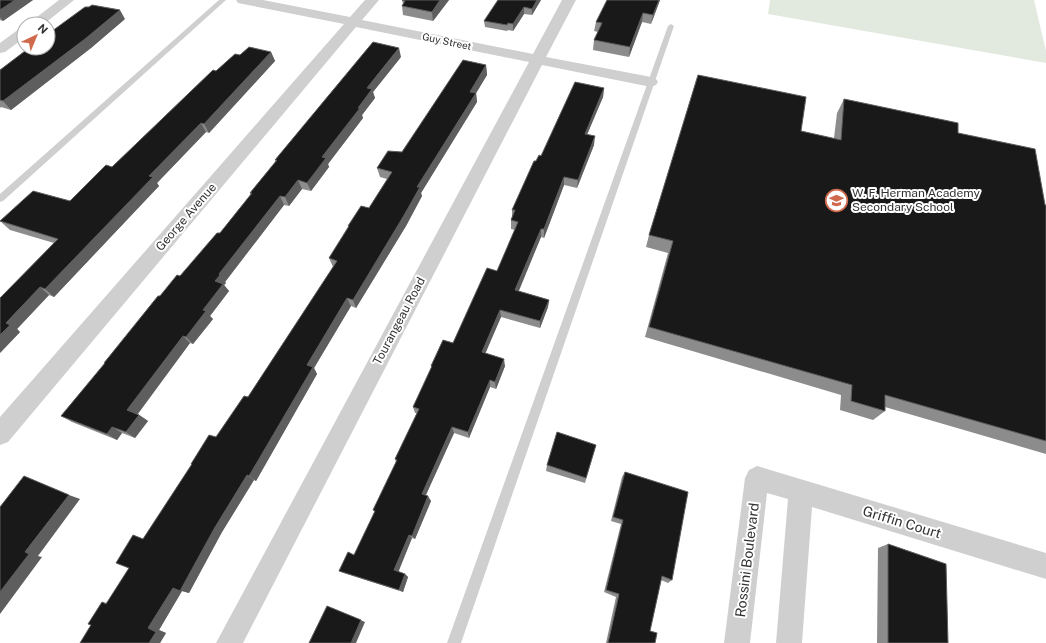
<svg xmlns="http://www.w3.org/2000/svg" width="1046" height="643" viewBox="0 0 1046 643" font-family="'Public Sans',sans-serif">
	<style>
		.green { fill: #e2eadf }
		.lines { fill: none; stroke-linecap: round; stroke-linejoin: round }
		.lane { fill: #cfcfcf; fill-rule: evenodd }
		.street { fill: #cfcfcf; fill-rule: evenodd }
		.wall { fill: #8c8c8c }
		.shaded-wall { fill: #5e5e5e }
		.building { fill: #191919; stroke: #5e5e5e }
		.labels { text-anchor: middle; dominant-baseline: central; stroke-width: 4; stroke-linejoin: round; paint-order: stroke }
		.far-street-label { font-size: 10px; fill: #323232; stroke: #fff }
		.poi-label { font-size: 12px; fill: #323232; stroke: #fff; text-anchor: start }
		.street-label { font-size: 12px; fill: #323232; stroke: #fff }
		.near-street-label { font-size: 14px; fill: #323232; stroke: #fff }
	</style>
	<rect width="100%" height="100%" fill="#fff"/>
	<!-- green -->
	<path class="green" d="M770,0H1034L1046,51V63L768,14Z"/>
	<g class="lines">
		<!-- lane -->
		<g class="lane">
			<path d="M219,0H226L3,201L0,202V194Z"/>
			<path d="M671,24L674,26L461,643H447L668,26Z"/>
		</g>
		<!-- street -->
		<g class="street">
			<path d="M59,0H74L44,24H28Z"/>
			<path d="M236,0H263L350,17L365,0H379L362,20L533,54L562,0H576L546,57L651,77L656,79L658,82L656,85L651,87L542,65L243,643H216L529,62L356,27L8,442L0,445V417L344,24L243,4L238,3Z"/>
			<path d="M24,28V38L5,52L0,53V43L19,29Z"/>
			<path d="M757,466L1046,553V579L812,507L802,643H776L788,499L767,493L750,643H724L745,478L749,470Z"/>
		</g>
	</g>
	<!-- wall -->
	<g class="wall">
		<path d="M0,0H33L3,21L0,20Z"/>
		<path d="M402,0H449L433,21L403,15L402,6L403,4Z"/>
		<path d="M498,0H541L532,15L524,14L513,31L508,30L507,31L485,27L484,21Z"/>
		<path d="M660,0L651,24L642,22L629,57L593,50L594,40L598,32L594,31L596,22Z"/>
		<path d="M125,19L91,48L11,110L1,107L0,108V70Z"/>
		<path d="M271,52L275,61L209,133L206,132L157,183L159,186L54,297L49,295L17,329L20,332L0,353L54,243L10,230L0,221L70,201L112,167L216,71L240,55Z"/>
		<path d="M401,57L373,92L375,98L362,115L363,118L328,164L329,167L311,191L302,189L289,206L284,205L225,282L226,283L224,285L229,291L210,316L213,319L193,344L190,343L138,414L148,421L135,438L122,433L117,440L72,422L61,416L105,364L104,363L160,296L180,276L220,233L251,195L250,193L276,161L275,160Z"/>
		<path d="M486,65L487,75L476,93L477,102L421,193L422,196L406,226L356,308L351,306L314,368L317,374L256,481L254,480L222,532L189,593L182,591L159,630L166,633L160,643H80L91,625L102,602L107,603L129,568L144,539L192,464H191L216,437L248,397L333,267L329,258L349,227L348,226L369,208L387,179L380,177L377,168L402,152Z"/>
		<path d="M604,88L603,97L587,134L594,145L577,188L564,185L544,238L541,237L518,291L549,300L548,307L540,328L501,317L485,353L505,366L496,389L490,387L469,438L454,433L426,495L431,501L415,539L412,538L398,571L405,574L408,577L403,592L344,573L339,571L354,555L375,512L373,510L396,462L395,459L417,413H415L413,407L431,369V366L453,343L497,271L515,230L511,229V220L512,217V210L536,161Z"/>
		<path d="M844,99L958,133L1045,205H1046V454L885,407V411L873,420L840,410L841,395L645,337L668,253L646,247L649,235L834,138L837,113Z"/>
		<path d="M596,445L585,483L546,471L547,465Z"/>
		<path d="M625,472L672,580L668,583L661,580L650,631L655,643H606L616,597L604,592L621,524L611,521L622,477Z"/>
		<path d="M888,544L948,643H877L878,548Z"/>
	</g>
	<!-- shaded-wall -->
	<g class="shaded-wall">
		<path d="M15,0H33L3,21L0,17V10Z"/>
		<path d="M440,0H449L433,21L432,12Z"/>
		<path d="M537,0H541L532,15V9Z"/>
		<path d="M659,0H660L651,24L653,15Z"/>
		<path d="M524,7V14L513,31V24Z"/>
		<path d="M120,10L125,19L91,48L11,110L3,101Z"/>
		<path d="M643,13L642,22L629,57L630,47Z"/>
		<path d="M399,48L401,57L373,92L375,98L362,115L363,118L328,164L329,167L311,191L307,183L322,157L358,108L367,88Z"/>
		<path d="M271,52L275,61L209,133L204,124Z"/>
		<path d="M486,65L487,75L475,95L476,93L477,102L421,193L422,196L406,226L356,308L353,300L470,92Z"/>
		<path d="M604,88L603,97L584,142L585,134Z"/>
		<path d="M201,123L206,132L157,183L159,186L54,297L45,289L149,176Z"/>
		<path d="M595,136L594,145L577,188L578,180Z"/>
		<path d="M564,177V185L544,238V229Z"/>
		<path d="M298,180L302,189L289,206L285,197Z"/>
		<path d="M280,196L284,205L225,282L226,283L224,285L229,291L210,316L213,319L193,344L186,337L203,310L215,281L219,274Z"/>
		<path d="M541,229V237L516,298L515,290Z"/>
		<path d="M40,287L49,295L17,329L20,332L0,353V335L6,323Z"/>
		<path d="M347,298L351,306L314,368L317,374L256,481L249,476L307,365Z"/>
		<path d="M549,300L548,307L540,328V321Z"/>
		<path d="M500,310L501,317L483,359L482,352Z"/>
		<path d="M183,336L190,343L136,416L127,410Z"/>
		<path d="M504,359L505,366L496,389L495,382Z"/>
		<path d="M490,380V387L469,438L468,432Z"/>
		<path d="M139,415L148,421L135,438L126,432Z"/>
		<path d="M112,427L122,433L117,440L107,434Z"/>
		<path d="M452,427L454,433L424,499L422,494Z"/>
		<path d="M247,475L254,480L222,532L189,593L182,591L159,630L166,633L160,643H149L148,628L173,588L214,529Z"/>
		<path d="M69,495L80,499L38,556L42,557L0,614V592L25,552Z"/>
		<path d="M428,496L431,501L415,539L412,536Z"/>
		<path d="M409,535L412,538L398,573L394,570Z"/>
		<path d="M405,574L408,577L403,592L399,590Z"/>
		<path d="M332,608L365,622L356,643H351Z"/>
	</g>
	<!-- building -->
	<g class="building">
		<path d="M0,0H15L0,10Z"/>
		<path d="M402,0H440L432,12L402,6L405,1Z"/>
		<path d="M498,0H537L532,9L524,7L513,24L508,23L507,25L484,21Z"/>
		<path d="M607,0H659L653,15L643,13L630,47L594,40L602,23L596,22Z"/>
		<path d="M92,5L120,10L85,39L3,101L0,100V70L29,48H48V34L85,7H89Z"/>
		<path d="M373,42L399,48L367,88L372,89L358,108H360L322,157L326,158L307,183L298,180L285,197L280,196L219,274L220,275L215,281L223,284L203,310L206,311L186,337L183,336L127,410L139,415L126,432L112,427L107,434L61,416L105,363H104L158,296H160L177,275L180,276L217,233H220L252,193H250L277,160H275Z"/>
		<path d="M249,47L271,52L204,124L201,123L149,176L153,177L45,289L40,287L6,323L10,325L0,335V298L58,239L0,221L33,191L70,201L106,165L112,167L213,70L216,71L235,54L240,55Z"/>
		<path d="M463,60L486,65L470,92L476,93L417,187H420L403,217L353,300L347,298L307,365L313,367L249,476L247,475L214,529L180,591L173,588L148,628L156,632L149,643H80L91,625L88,624L102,602L106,604L129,568L116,563L133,535L143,539L192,464H191L209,435L216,437L244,396L248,397L337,261L329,258L349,226H348L361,206L369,208L392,172L377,168L388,151L402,152Z"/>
		<path d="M698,75L806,97L801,131L841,140L844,99L958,123V133L1035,149L1045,205H1046V441L885,395V411L851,401L852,385L649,327L673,241L649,235Z"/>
		<path d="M575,82L604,88L585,134L595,136L578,180L564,177L544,229H541L515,290L549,300L540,321L500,310L482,352L504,359L495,382L490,380L468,432L452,427L422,494L428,496L412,536L409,535L394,570L405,574L399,590L339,571L348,552L354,555L375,511L373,510L397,460L395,459L419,409L413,407L432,366H431L443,340L453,343L487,268L497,271L518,222L511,220L515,210H512L534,161H536L539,155L541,156Z"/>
		<path d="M557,432L596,445L586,478L547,465Z"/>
		<path d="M625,472L688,492L672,580L662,576L650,631L657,633L655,643H608L619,594L606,590L623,520L613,517Z"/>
		<path d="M24,476L69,495L25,552L29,554L0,592V507Z"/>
		<path d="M888,544L946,564L948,643H888Z"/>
		<path d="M327,606L361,620L351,643H309Z"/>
	</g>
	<!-- icons -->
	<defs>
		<symbol id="school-ring" viewBox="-11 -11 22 22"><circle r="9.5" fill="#fff" stroke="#d06a4d" stroke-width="1.5"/><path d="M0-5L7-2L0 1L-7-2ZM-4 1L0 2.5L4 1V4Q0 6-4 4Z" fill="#d06a4d"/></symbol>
	</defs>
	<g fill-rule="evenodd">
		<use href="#school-ring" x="824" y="188" width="25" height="25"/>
	</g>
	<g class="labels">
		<!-- far-street labels -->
		<g class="far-street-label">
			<text transform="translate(447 41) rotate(12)">Guy Street</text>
		</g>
		<!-- poi labels -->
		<g class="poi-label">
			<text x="852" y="193">W. F. Herman Academy<tspan x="852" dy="14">Secondary School</tspan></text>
		</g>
		<!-- street labels -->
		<g class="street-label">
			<text transform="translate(186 217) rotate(-49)">George Avenue</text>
			<text transform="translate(399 321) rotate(-62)">Tourangeau Road</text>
		</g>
		<!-- near-street labels -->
		<g class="near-street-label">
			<text transform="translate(902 522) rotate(17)">Griffin Court</text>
			<text transform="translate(747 560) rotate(-83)">Rossini Boulevard</text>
		</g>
	</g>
	<!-- north arrow -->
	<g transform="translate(36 36) rotate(44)"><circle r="19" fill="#ffffff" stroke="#adadad"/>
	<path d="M0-3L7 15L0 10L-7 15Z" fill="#d06a4d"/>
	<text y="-6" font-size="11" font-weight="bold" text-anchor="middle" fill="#323232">N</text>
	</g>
</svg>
